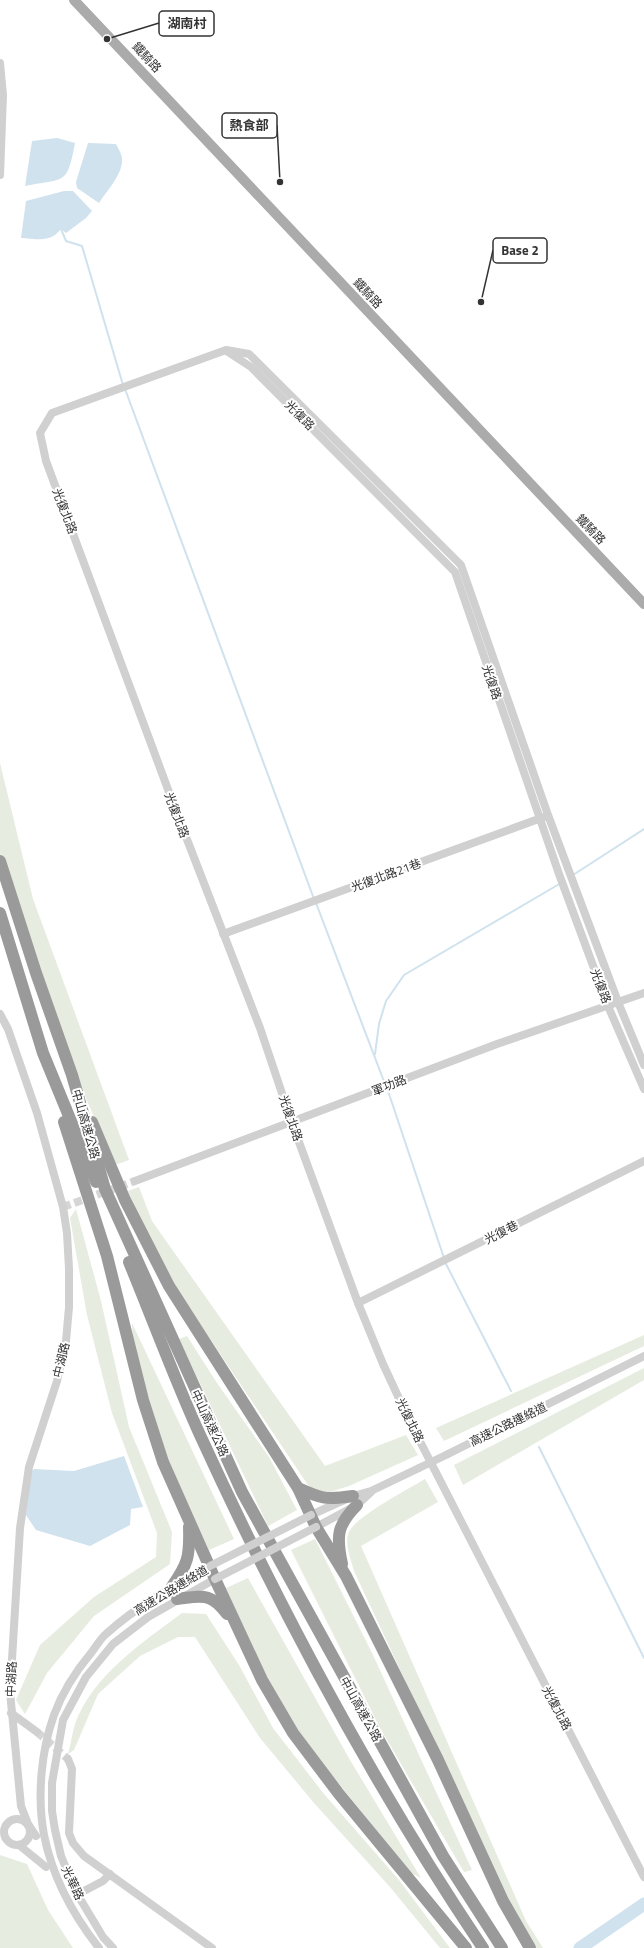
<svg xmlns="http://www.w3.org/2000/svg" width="644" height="1948" viewBox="0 0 644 1948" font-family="'Titillium Web','Noto Sans TC',sans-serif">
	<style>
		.green { fill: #e6ecdf }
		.water { fill: #cfe2ee }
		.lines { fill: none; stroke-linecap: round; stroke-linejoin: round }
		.stream { stroke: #cfe2ee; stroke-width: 2 }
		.river { stroke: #cfe2ee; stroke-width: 13 }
		.minor-tunnel { stroke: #d6d6d6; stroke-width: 8; stroke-dasharray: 8 4; stroke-linecap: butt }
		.minor { stroke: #d0d0d0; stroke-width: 8 }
		.major { stroke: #ababab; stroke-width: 10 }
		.highway { stroke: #9a9a9a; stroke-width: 12 }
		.minor-bridge { stroke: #d0d0d0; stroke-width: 8 }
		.labels { text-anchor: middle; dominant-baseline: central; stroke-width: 4; stroke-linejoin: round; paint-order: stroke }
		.street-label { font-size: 12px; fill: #333; stroke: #fff }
		.leader { fill: none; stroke: #333; stroke-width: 1.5 }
		.callout-dot { fill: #333; stroke: #fff; stroke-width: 1.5 }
		.callout { fill: #fff; stroke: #333; stroke-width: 1.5 }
		.callout-label { font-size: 13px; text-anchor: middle; font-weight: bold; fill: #333 }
	</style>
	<rect width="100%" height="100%" fill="#fff"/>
	<!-- green -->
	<g class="green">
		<path d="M0,763L33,899L129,1160L115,1165L58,1034L4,870L0,853Z"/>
		<path d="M139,1187L152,1221L325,1466L406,1435L418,1455L349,1486L320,1495L308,1485L182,1297L138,1216L128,1191Z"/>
		<path d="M76,1209L101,1301L129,1427L172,1532L170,1564L94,1616L47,1673L25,1714L16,1700L40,1645L94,1597L156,1557L157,1533L112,1413L87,1315L70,1218Z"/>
		<path d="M132,1323L234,1539L209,1550L174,1473L162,1444L133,1348Z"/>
		<path d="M644,1335V1346L444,1441L436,1428Z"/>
		<path d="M187,1336L217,1383L269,1457L297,1510L268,1526L179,1339Z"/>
		<path d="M644,1368V1380L463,1485L454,1465Z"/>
		<path d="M425,1479L438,1502L361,1546L526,1921L543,1948H535L506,1897L354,1571C351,1559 344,1544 349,1532C355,1517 410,1488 425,1479Z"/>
		<path d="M315,1539L373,1655L472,1870L464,1872L380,1728L291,1550Z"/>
		<path d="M248,1578L350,1760L421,1878L411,1873L298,1733L264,1673L226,1588Z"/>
		<path d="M182,1613L206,1614L239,1665L273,1728L324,1794L399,1880L450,1948H440L390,1887L314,1803L260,1738L195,1637H178L140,1656L98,1694L74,1750L68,1754C71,1744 72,1734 75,1724C92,1676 143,1642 182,1613Z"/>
		<path d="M0,1855L27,1864L48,1910L73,1948H0Z"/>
	</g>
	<!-- water -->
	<g class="water">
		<path d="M57,138L75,143C67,186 65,178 25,186L32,141Z"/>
		<path d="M88,143L116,144C119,150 123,156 122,162C121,176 106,192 99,203L77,188L76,182Z"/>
		<path d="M64,191H73L92,211L86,218L66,233L61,229C50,243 37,239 21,238L26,201Z"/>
		<path d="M124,1456L143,1507L131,1509L130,1525L90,1546L36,1530L26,1515L30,1473L34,1469L74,1471Z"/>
	</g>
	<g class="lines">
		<!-- stream -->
		<g class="stream">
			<path d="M61,229L66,241L82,246L123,385"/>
			<path d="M125,389L314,899"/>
			<path d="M573,875L644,829"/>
			<path d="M316,903L385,1084"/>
			<path d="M375,1054L379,1024L386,1001L404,975L561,883"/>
			<path d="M387,1088L444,1258"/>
			<path d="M445,1262L511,1391"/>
			<path d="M539,1447L644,1658"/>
		</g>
		<!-- river -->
		<path class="river" d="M580,1948L644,1904"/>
		<!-- minor-tunnel -->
		<g class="minor-tunnel">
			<path d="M63,1207L135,1181"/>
			<path d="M37,1732L68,1759"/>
		</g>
		<!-- minor -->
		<g class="minor">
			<path d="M0,63L3,95L0,175"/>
			<path d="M228,352L251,367L455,572L559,874L608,1006L644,1089"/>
			<path d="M223,934L544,817"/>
			<path d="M0,1014L8,1029L37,1113L63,1207L67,1233L69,1269V1307L66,1341L57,1381L29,1467L20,1528L10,1692L21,1806L28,1824L36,1836"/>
			<path d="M644,1065L618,1002L548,815L461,565L249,354L226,350L52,413L40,433L46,461L176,811L260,1028L292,1123L358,1303L383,1364L409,1420L644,1877"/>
			<path d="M135,1181L497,1044L644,993"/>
			<path d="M358,1303L644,1161"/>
			<path d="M448,1454L644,1356"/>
			<path d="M311,1515L353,1496L371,1491L419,1468"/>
			<path d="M316,1527L357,1505L371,1492"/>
			<path d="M11,1713L37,1732"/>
			<path d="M68,1759L72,1769L69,1833L73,1843L84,1856L212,1948"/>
			<circle cx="17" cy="1832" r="13"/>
			<path d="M19,1845L46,1867"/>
			<path d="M84,1891L103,1881L110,1874"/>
			<path d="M99,1948C73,1915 52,1875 44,1835C37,1797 41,1751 54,1715C62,1693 76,1671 91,1653C96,1647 100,1639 106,1634C137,1606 173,1586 210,1566"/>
			<path d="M113,1948L103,1937L76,1892L61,1856L55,1830L52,1811V1783L63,1720L86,1677L113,1644L148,1617L215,1579"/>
		</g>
		<!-- major -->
		<path class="major" d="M74,0L644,604"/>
		<!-- highway -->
		<g class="highway">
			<path d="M0,861L36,973L72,1075L105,1189L242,1492L443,1856L502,1948"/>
			<path d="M0,913L43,1053L96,1182"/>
			<path d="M64,1122L107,1256L143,1400L163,1462L215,1579L262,1680L293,1733L339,1794L466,1948"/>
			<path d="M92,1122L125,1200L169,1286L298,1488L316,1527L346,1576L438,1760L503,1901L530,1948"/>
			<path d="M129,1262C153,1320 174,1378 200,1435C281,1612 374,1786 483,1948"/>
			<path d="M298,1488C322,1499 326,1500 353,1496"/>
			<path d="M342,1564C336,1536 337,1525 357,1505"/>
			<path d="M171,1588C188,1564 190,1557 189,1527"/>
			<path d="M177,1599C202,1596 211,1592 227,1614"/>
		</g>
		<!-- minor-bridge -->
		<g class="minor-bridge">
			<path d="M419,1468L448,1454"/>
			<path d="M210,1566L311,1515"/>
			<path d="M215,1579L316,1527"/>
		</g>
	</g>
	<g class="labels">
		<!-- street labels -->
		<g class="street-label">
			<text transform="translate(147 57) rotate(47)">鐵騎路</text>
			<text transform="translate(368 293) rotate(47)">鐵騎路</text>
			<text transform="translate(300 415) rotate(45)">光復路</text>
			<text transform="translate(65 511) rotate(69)">光復北路</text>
			<text transform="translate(591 529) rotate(46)">鐵騎路</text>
			<text transform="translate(492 682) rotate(71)">光復路</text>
			<text transform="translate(177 815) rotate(69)">光復北路</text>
			<text transform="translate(386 875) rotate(-20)">光復北路21巷</text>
			<text transform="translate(601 986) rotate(69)">光復路</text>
			<text transform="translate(389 1085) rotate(-21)">軍功路</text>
			<text transform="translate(291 1118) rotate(71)">光復北路</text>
			<text transform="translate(86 1124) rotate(74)">中山高速公路</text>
			<text transform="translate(501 1232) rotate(-27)">光復巷</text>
			<text transform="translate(61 1360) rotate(-77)">中湖路</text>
			<text transform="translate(410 1420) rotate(64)">光復北路</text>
			<text transform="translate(210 1423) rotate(65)">中山高速公路</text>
			<text transform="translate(508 1424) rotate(-26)">高速公路連絡道</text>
			<text transform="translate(171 1590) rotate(-31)">高速公路連絡道</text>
			<text transform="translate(11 1679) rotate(-88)">中湖路</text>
			<text transform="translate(557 1708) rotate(62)">光復北路</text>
			<text transform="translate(361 1709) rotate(61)">中山高速公路</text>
			<text transform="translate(73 1883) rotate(65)">光華路</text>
		</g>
	</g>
	<!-- callouts -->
	<path class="leader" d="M107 39L159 23M280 182L277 125M481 302L493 250"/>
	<g class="callout-dot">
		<circle cx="107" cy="39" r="4"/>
		<circle cx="280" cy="182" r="4"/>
		<circle cx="481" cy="302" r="4"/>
	</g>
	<g class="callout">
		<rect x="159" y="11" width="55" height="25" rx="4"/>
		<rect x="222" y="113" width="55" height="25" rx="4"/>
		<rect x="493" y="238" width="54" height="25" rx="4"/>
	</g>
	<g class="callout-label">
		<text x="187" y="28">湖南村</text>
		<text x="249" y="130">熱食部</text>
		<text x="520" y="255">Base 2</text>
	</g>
</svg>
